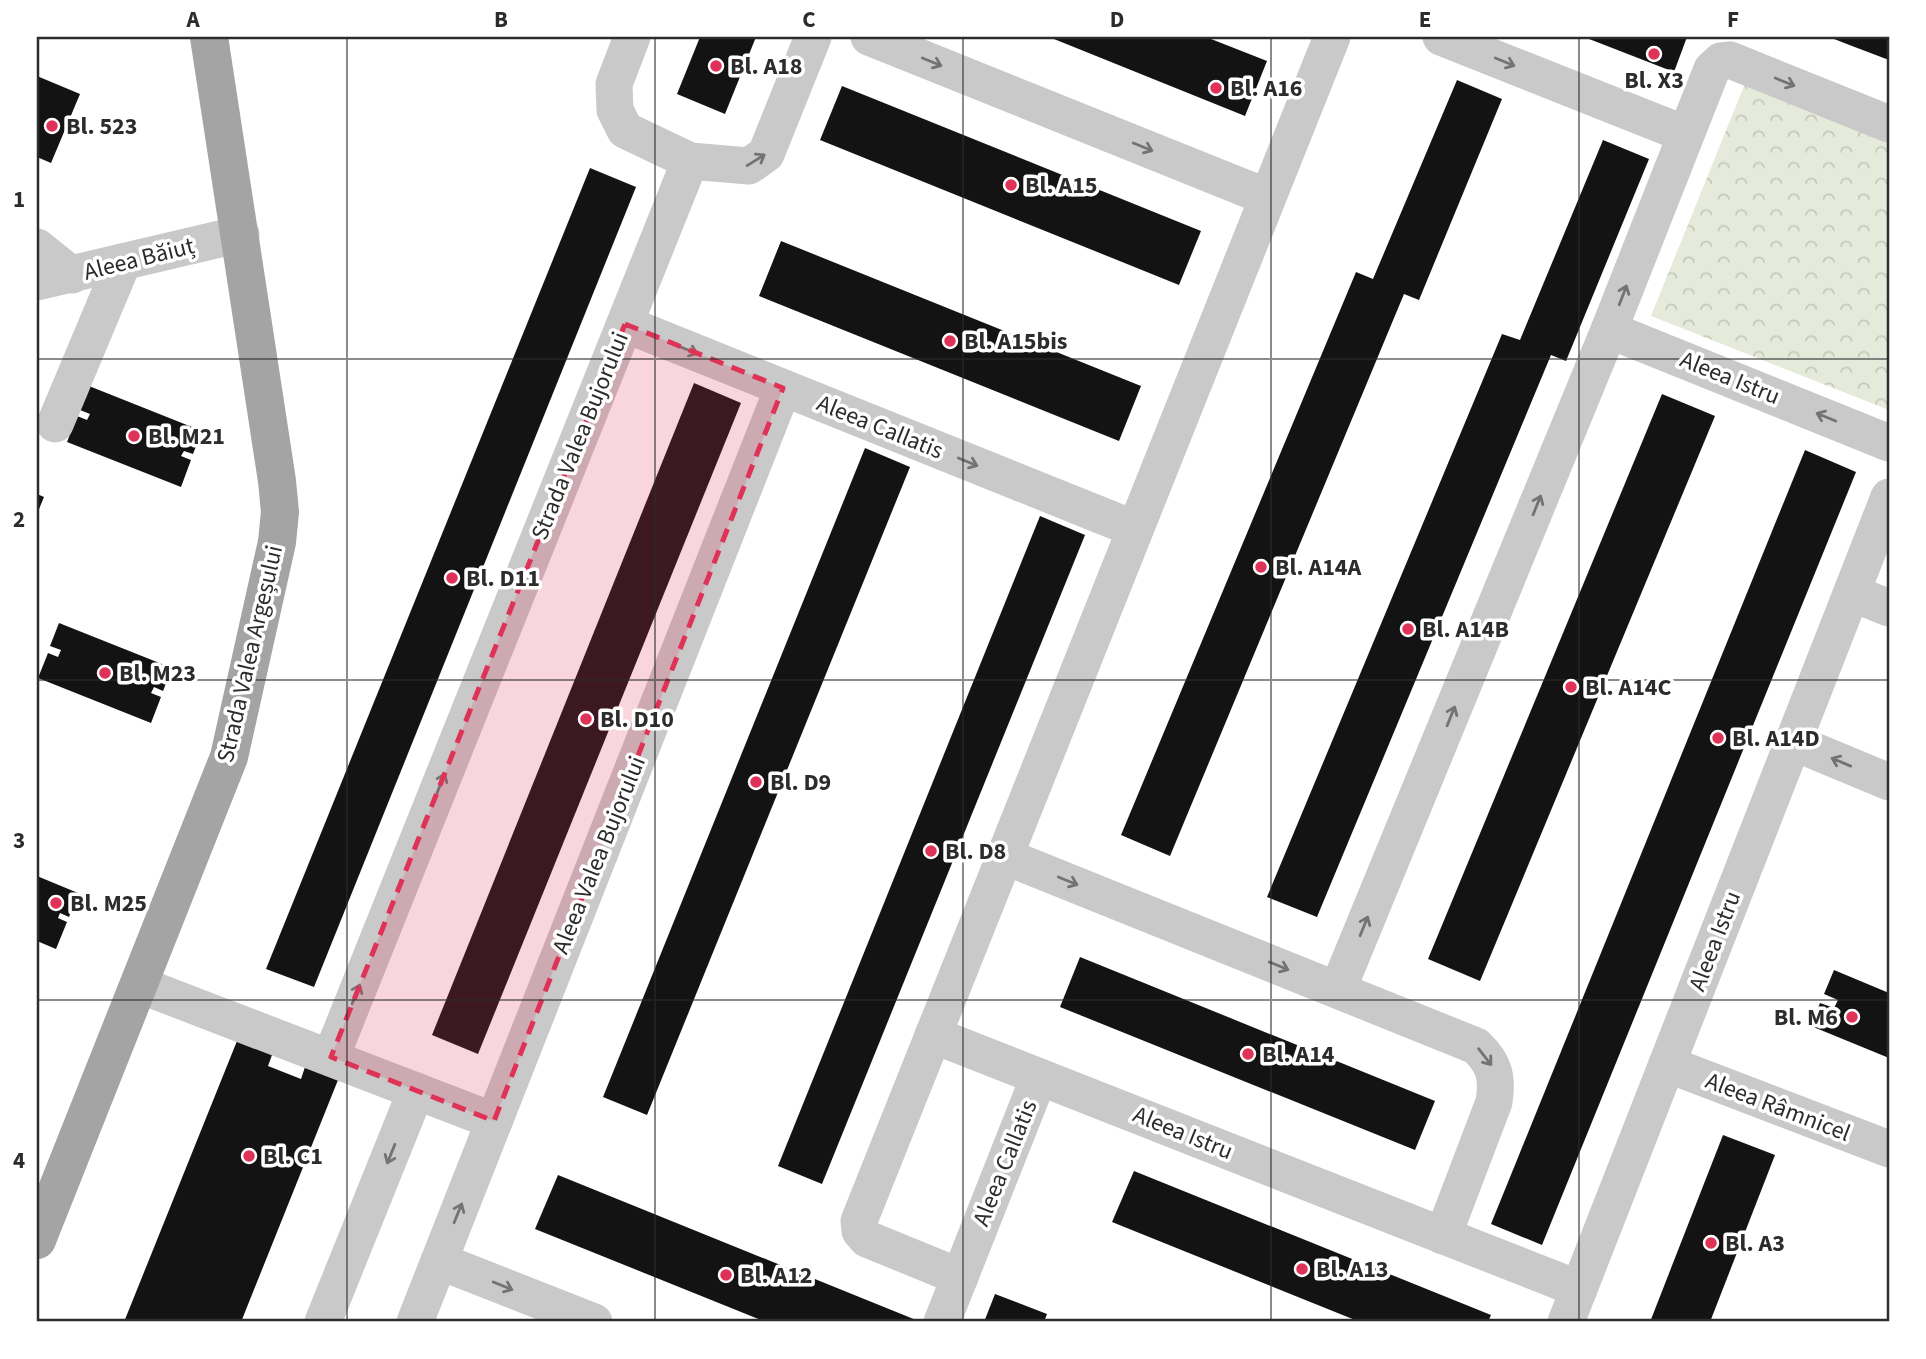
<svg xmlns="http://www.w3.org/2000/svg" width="1926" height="1359" viewBox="0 0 1926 1359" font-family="'Source Sans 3',sans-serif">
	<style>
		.park { fill: url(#park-crowns) }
		.building { fill: #131313 }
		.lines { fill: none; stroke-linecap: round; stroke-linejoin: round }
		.minor { stroke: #c9c9c9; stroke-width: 37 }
		.major { stroke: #a4a4a4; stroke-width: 38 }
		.oneway { stroke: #737373 }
		.marked { fill: #df3257; fill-opacity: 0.2; stroke: #df3257; stroke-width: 5; stroke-dasharray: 14 9; stroke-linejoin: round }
		.grid { fill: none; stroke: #2c2c2c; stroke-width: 2; stroke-opacity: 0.55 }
		.poi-dot { fill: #df3257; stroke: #fff; stroke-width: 2.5 }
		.labels { text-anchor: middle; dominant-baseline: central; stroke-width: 7; stroke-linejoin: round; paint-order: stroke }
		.poi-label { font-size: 24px; font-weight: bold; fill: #2c2c2c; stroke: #fff; text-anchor: start }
		.street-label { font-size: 24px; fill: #2c2c2c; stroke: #fff }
		.neatline { fill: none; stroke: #2c2c2c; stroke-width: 2.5 }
		.grid-label { font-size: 23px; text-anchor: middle; font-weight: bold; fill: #2c2c2c }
	</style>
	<defs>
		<pattern id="park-crowns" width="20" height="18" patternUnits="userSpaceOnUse" patternTransform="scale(1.75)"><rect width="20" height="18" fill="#e5eada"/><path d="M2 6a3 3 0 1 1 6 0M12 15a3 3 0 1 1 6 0" fill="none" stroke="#c5c9bb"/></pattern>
	</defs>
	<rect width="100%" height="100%" fill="#fff"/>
	<!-- park -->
	<path class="park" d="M1746,81L1889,138V410L1651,316Z"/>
	<!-- building -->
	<g class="building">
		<path d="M700,37H756L725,114L677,94Z"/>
		<path d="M1049,37H1206L1267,61L1245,116Z"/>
		<path d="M1584,37H1687L1674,72Z"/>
		<path d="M1829,37H1889V60L1852,46Z"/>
		<path d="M37,76L80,94L51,163L37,157Z"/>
		<path d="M1457,80L1502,99L1419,300L1404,294L1170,856L1121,835L1356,272L1373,279Z"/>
		<path d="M842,86L1201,231L1179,285L820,140Z"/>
		<path d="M1603,140L1649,159L1566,361L1551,355L1317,917L1267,897L1502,334L1520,340Z"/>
		<path d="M590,168L636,187L314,987L266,969Z"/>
		<path d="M781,241L1141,386L1119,441L759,296Z"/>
		<path d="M694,383L741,403L478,1054L432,1035Z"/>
		<path d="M89,386L202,431L193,454L184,451L181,456L191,460L181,487L67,442L77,416L87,420L90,414L80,410Z"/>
		<path d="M1662,394L1715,416L1480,981L1428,959Z"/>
		<path d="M865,448L910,467L647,1115L603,1097Z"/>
		<path d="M1805,450L1856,472L1542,1245L1491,1224Z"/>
		<path d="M37,494L44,497L37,514Z"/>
		<path d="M1040,516L1085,535L822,1184L778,1166Z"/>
		<path d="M59,623L172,668L163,691L154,687L151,693L161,697L151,723L38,678L48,653L58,657L61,650L50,646Z"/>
		<path d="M37,876L78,893L69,917L60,913L58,918L67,922L56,949L37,941Z"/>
		<path d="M1080,957L1435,1101L1415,1150L1060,1007Z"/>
		<path d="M1834,970L1889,993V1058L1811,1026L1820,1003L1834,1008L1838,1000L1824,994Z"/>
		<path d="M237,1041L272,1055L268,1066L301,1079L305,1067L338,1080L241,1322H124Z"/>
		<path d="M1723,1135L1775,1155L1710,1322H1650Z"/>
		<path d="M1134,1171L1491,1315L1488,1322H1360L1112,1222Z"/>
		<path d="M558,1175L921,1322H766L535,1229Z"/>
		<path d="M995,1294L1047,1314L1044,1322H984Z"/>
	</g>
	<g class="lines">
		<!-- minor -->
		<g class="minor">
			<path d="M632,37L614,84L615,110L625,130L690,161L749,166L766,154L813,37"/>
			<path d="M869,37L1267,197"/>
			<path d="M1441,37L1685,134"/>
			<path d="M37,247L72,275"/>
			<path d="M37,282L241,234"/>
			<path d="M625,324L1135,529"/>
			<path d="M1609,330L1889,443"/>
			<path d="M55,424L123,262"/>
			<path d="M1852,593L1889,608"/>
			<path d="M1793,742L1889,782"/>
			<path d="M1004,856L1476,1046C1494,1063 1498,1077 1494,1102L1443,1236"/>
			<path d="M140,985L494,1121"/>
			<path d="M1338,989L1609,330L1712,69L1721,61L1730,60L1889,124"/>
			<path d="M933,1035L1579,1289"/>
			<path d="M331,1057L690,161"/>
			<path d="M1667,1064L1889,1149"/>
			<path d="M439,1261L594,1322"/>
			<path d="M960,1277L867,1239L860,1231L859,1221L1332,37"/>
			<path d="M323,1322L416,1091"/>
			<path d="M415,1322L783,388"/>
			<path d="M942,1322L1039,1077"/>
			<path d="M1566,1322L1889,497"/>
		</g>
		<!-- major -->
		<path class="major" d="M37,1240L229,757L277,542L280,512L277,481L209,37"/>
	</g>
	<!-- one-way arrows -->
	<defs><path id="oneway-shaft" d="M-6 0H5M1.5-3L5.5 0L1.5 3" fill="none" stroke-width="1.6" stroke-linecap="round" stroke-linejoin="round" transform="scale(1.75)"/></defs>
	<g class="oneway">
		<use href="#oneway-shaft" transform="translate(932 62) rotate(22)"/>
		<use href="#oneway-shaft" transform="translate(1505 62) rotate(22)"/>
		<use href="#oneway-shaft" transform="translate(1785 82) rotate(22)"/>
		<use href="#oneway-shaft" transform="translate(1143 147) rotate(22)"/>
		<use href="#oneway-shaft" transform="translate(756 160) rotate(-32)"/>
		<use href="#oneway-shaft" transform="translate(1623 295) rotate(-69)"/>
		<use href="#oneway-shaft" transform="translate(688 350) rotate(22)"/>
		<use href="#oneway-shaft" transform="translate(1826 417) rotate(-158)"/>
		<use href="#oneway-shaft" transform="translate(968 462) rotate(22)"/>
		<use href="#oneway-shaft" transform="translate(1537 505) rotate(-68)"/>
		<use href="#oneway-shaft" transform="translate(1451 716) rotate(-68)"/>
		<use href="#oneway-shaft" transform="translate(1841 762) rotate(-157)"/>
		<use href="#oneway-shaft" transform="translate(441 783) rotate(-68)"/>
		<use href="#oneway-shaft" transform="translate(1068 881) rotate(22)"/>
		<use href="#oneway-shaft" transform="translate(1364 926) rotate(-68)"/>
		<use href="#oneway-shaft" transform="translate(1279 966) rotate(22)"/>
		<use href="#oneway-shaft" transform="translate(356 994) rotate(-68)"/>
		<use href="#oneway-shaft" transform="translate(1485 1057) rotate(52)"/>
		<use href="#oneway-shaft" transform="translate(391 1154) rotate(112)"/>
		<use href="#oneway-shaft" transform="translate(458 1213) rotate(-68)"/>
		<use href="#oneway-shaft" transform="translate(503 1286) rotate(22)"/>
	</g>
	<!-- marked area -->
	<path class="marked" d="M625,324L783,388L494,1121L331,1057Z"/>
	<!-- grid -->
	<path class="grid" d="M347,37V1322M655,37V1322M963,37V1322M1271,37V1322M1579,37V1322M37,359H1889M37,680H1889M37,1000H1889"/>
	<!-- markers -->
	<g class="poi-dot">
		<circle cx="1654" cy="54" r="7"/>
		<circle cx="716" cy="66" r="7"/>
		<circle cx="1216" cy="88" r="7"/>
		<circle cx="52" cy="126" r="7"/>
		<circle cx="1011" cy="185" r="7"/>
		<circle cx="950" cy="341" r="7"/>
		<circle cx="134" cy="436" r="7"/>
		<circle cx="1261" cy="567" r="7"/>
		<circle cx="452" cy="578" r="7"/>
		<circle cx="1408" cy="629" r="7"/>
		<circle cx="105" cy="673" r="7"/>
		<circle cx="1571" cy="687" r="7"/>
		<circle cx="586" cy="719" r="7"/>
		<circle cx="1718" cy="738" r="7"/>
		<circle cx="756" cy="782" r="7"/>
		<circle cx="931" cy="851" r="7"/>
		<circle cx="56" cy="903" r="7"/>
		<circle cx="1852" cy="1017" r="7"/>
		<circle cx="1248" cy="1054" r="7"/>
		<circle cx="249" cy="1156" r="7"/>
		<circle cx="1711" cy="1243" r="7"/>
		<circle cx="1302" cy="1269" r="7"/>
		<circle cx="726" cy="1275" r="7"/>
	</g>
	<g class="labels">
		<!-- poi labels -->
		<g class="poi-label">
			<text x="730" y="66">Bl. A18</text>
			<text x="1654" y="80" text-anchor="middle">Bl. X3</text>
			<text x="1230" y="88">Bl. A16</text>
			<text x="66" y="126">Bl. 523</text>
			<text x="1025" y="185">Bl. A15</text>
			<text x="964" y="341">Bl. A15bis</text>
			<text x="148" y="436">Bl. M21</text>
			<text x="1275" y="567">Bl. A14A</text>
			<text x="466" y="578">Bl. D11</text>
			<text x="1422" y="629">Bl. A14B</text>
			<text x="119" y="673">Bl. M23</text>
			<text x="1585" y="687">Bl. A14C</text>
			<text x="600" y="719">Bl. D10</text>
			<text x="1732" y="738">Bl. A14D</text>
			<text x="770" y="782">Bl. D9</text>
			<text x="945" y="851">Bl. D8</text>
			<text x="70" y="903">Bl. M25</text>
			<text x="1838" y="1017" text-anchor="end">Bl. M6</text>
			<text x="1262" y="1054">Bl. A14</text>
			<text x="263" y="1156">Bl. C1</text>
			<text x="1725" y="1243">Bl. A3</text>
			<text x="1316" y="1269">Bl. A13</text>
			<text x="740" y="1275">Bl. A12</text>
		</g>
		<!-- street labels -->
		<g class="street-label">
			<text transform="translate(139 259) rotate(-14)">Aleea Băiuț</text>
			<text transform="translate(1730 378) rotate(22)">Aleea Istru</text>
			<text transform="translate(880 427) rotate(22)">Aleea Callatis</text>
			<text transform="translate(580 436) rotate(-68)">Strada Valea Bujorului</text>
			<text transform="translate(250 654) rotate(-77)">Strada Valea Argeșului</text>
			<text transform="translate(599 855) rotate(-68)">Aleea Valea Bujorului</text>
			<text transform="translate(1715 941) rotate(-69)">Aleea Istru</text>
			<text transform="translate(1778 1107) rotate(21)">Aleea Râmnicel</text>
			<text transform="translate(1183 1133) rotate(22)">Aleea Istru</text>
			<text transform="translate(1005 1163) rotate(-68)">Aleea Callatis</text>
		</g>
	</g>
	<!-- border -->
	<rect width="1926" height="1359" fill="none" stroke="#ffffff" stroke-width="77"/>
	<rect x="38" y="38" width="1850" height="1282" class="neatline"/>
	<g class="grid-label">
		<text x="193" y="27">A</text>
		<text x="501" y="27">B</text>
		<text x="809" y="27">C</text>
		<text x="1117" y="27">D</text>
		<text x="1425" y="27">E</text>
		<text x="1733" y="27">F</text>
		<text x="19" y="207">1</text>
		<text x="19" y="527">2</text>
		<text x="19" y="848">3</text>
		<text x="19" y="1168">4</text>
	</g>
</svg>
